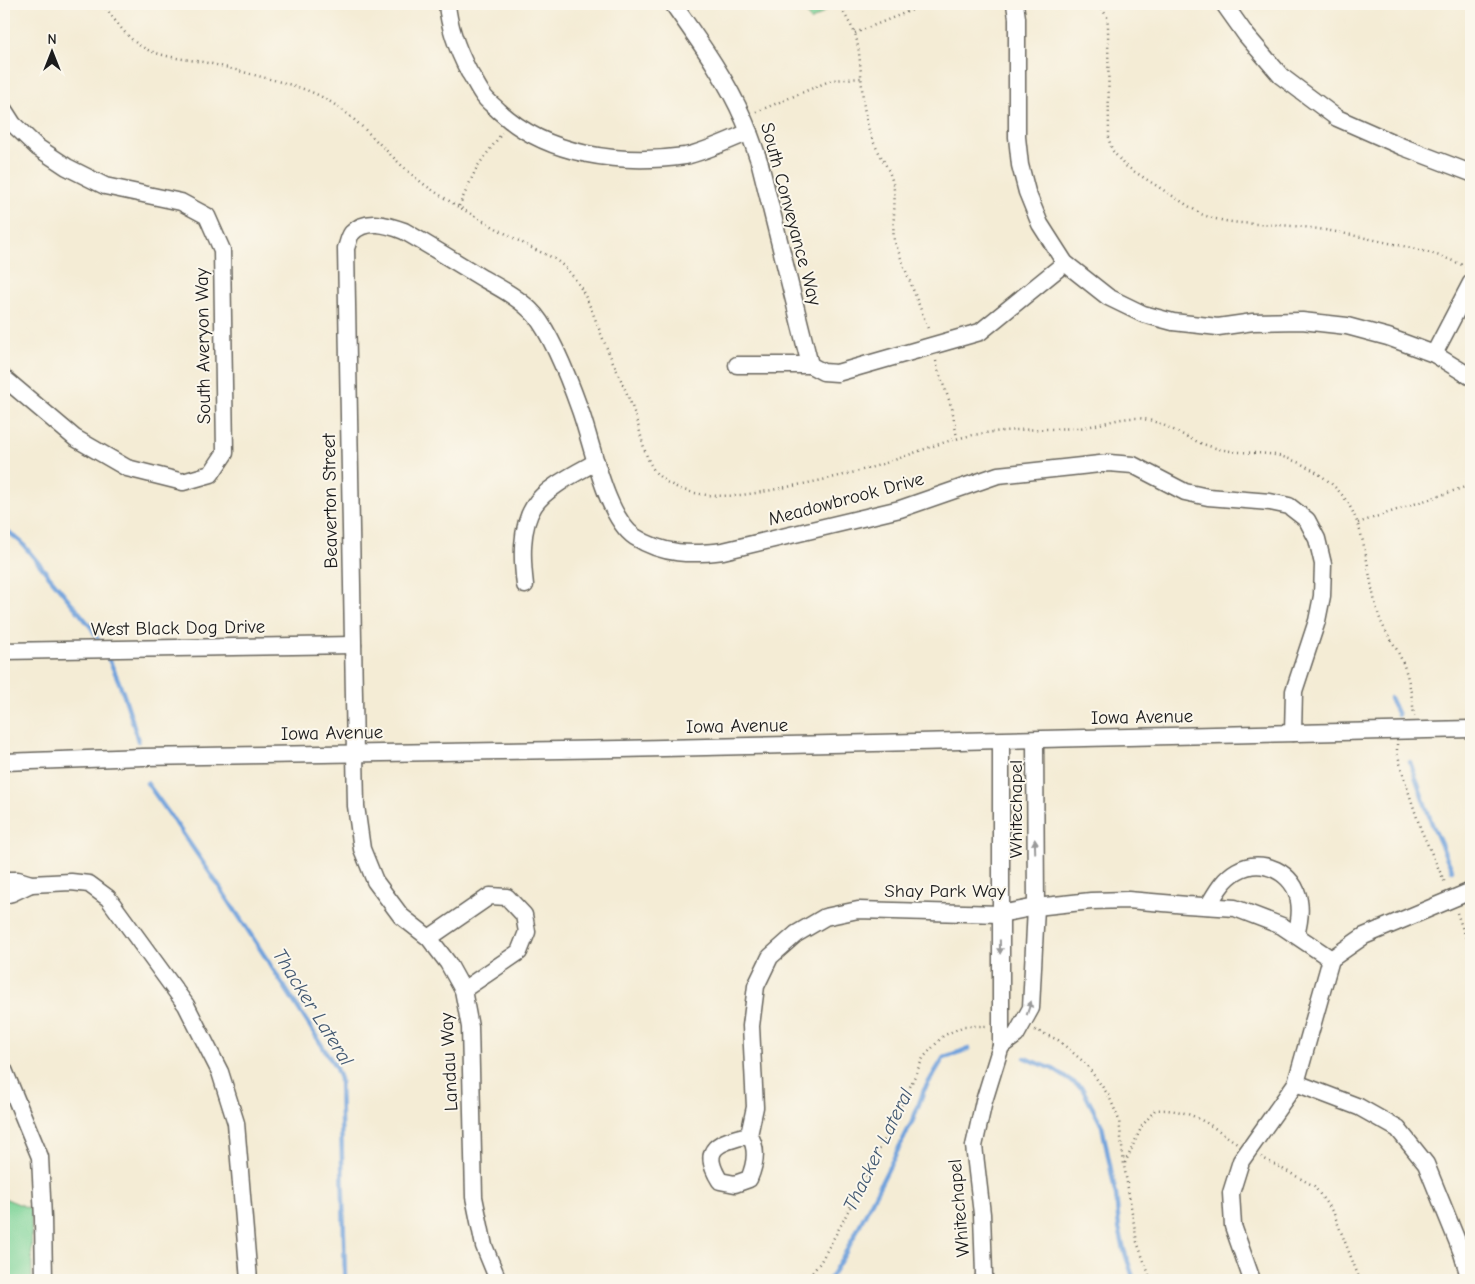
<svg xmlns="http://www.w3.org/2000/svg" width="1475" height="1284" viewBox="0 0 1475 1284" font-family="'Comic Neue',sans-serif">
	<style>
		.green { fill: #7dd397; stroke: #4c785a }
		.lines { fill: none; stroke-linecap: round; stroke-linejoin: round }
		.stream { stroke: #72a3dc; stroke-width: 4.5 }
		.minor-casing { stroke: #68655d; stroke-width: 19 }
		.path { stroke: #68655d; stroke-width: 2.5; stroke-dasharray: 1 4; stroke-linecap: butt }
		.minor { stroke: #fff; stroke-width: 16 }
		.oneway { fill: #999 }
		.labels { text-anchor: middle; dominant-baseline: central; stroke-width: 4; stroke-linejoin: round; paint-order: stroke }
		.street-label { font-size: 19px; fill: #1c1c1c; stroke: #fbf7ec }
		.water-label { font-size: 20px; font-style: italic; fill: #435972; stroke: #fbf7ec }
	</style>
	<rect width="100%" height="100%" fill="#fbf7ec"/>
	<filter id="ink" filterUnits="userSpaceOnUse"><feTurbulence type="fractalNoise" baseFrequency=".02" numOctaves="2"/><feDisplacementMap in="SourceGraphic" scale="10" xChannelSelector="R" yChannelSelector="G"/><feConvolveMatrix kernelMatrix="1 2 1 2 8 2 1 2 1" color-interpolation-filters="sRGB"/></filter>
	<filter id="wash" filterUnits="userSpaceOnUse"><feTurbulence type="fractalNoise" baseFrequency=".0096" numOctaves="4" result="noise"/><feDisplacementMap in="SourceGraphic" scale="20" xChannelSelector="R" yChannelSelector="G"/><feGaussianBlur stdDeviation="1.12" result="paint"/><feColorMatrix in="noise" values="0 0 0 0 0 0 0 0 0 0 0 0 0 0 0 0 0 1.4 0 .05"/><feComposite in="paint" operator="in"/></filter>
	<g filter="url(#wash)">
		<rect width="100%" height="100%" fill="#f4ecd5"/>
		<!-- green -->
		<g class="green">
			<path d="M801,4H835L811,21Z"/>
			<path d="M4,1198L31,1209L32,1280H4Z"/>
		</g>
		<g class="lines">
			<!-- stream -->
			<g class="stream">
				<path d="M4,528L21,542L91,627L101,645"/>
				<path d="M106,654C121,682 130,711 138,741"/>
				<path d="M1390,698L1398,715"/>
				<path d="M1410,762L1432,824L1452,870"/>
				<path d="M147,783C214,875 274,970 335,1066L340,1079L345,1280"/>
				<path d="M1470,918L1471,922"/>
				<path d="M1025,1058L1053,1069L1082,1088L1102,1126L1116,1195L1119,1228L1124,1250L1134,1280"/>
				<path d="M829,1280L847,1250L913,1120L924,1090L944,1057L969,1049"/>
			</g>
		</g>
	</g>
	<g filter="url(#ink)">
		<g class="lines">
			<defs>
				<g id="minor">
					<path d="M447,4C449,28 458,51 469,72C474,79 478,88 483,95C487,101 494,106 499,111C547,156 621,165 685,156C702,153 732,139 749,132"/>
					<path d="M673,4C699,41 726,78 744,120C750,134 755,149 760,164L810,365"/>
					<path d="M1015,4L1017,18V137L1020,165L1027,192L1040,224L1065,263L1108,297L1143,314L1173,322L1218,327L1253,322L1302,321L1347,326L1388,337L1434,354L1471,377"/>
					<path d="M1224,4L1246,35L1281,76L1337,118L1403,147L1471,173"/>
					<path d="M4,110L13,124L37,147L67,167L105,186L181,202L207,216L222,250L225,453L211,474L183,482L127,468L75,438L4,378"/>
					<path d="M1434,354L1471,283"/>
					<path d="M737,365H810L823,372L837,373L980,332L1065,263"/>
					<path d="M525,585C522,560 520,528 534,506C545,488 578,472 596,462"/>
					<path d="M4,651L353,645"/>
					<path d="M4,762L143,757L621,749L1471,729"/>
					<path d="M4,880H18L31,884L71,882L89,884L108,898L186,1005L220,1072L236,1123L249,1280"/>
					<path d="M4,895L12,893L31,884"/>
					<path d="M1208,906C1216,893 1223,879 1237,871C1262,856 1295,873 1299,901C1301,912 1299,924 1296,935"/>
					<path d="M429,938L490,896L507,897L524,915L527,932L519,952L463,990"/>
					<path d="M1331,959L1364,936L1471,891"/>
					<path d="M1001,1046L1016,1035L1031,1008L1036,907L1035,740"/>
					<path d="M4,1070L40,1157L43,1218L44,1280"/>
					<path d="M1296,1083L1359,1107L1398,1129L1426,1164L1462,1253L1470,1280"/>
					<path d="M749,1135L755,1107L751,1026L756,986L770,957L796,934L825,917L858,910L1000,914L1036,907L1091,901L1128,900L1187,905L1235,908L1282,926L1331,959"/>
					<path d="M749,1135C758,1148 755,1165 749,1179L735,1184L720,1181C699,1148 719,1142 749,1135Z"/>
					<path d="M498,1280L484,1246L474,1197L470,1027L463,990L448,963L429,938L401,916L375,881L362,849L356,806L355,753L346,248C348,244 349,236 352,233C366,218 388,225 404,231C430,246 456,262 482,278C500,288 521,299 535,315C553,337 570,382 580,410C592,443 606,518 635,537C663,555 692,555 723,551L900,509L998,475L1109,463L1133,465L1185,492L1208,497L1270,502L1289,506L1307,520L1317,539L1323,564L1322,596L1317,621L1294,691L1293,733"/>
					<path d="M983,1280L984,1274L982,1214L974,1146L984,1101L1001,1046V741"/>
					<path d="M1252,1280L1233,1226L1231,1193L1241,1161L1296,1083L1331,959"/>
				</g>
			</defs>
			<!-- minor casing -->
			<use href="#minor" class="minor-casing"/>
			<!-- path -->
			<g class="path">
				<path d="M103,4C114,19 127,39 144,48C161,57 184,59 203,62C223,66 242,72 262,77C281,82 302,87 320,96C361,117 388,158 425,185C458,208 494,227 530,247C537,251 546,254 553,258C584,278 592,314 606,346C616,370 628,393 636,418C642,436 644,459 657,474C665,482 676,488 687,491C718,500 750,495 781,488C810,483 838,477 866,469C896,461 926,447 956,439C996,428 1036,430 1077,428C1097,427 1117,417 1137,418C1163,420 1185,439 1209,446C1229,453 1249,452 1269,454C1297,458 1325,474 1343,496C1369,530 1366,580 1380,619C1384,630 1391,639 1397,650C1408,671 1412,693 1414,716"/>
				<path d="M839,4L855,33L857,41C863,71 860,104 870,133C876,152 892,169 894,190C896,206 892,223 894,240L929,331"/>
				<path d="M1099,4L1107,17L1108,25L1109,140L1112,150L1124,165L1201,214C1230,226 1261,223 1292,226C1320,228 1347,234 1375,240C1408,247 1440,253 1470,269"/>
				<path d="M855,33L927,4"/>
				<path d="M756,112L832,80L862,78"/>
				<path d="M459,206L477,167L502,133"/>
				<path d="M936,361L938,370L952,408L957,438"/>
				<path d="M1358,523L1471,485"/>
				<path d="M1397,744V752L1404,778L1421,830L1446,885"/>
				<path d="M1457,913L1471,952"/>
				<path d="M1035,1030L1058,1040L1085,1063L1109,1096L1119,1120L1124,1165L1137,1242L1151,1280"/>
				<path d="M1261,1157L1314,1186L1334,1214L1360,1280"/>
				<path d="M1125,1163L1142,1126L1155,1110C1191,1108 1208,1124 1237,1143"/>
				<path d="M806,1280L820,1263L841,1225L899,1111L923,1058L943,1036L964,1026H988"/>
			</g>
			<!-- minor -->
			<use href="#minor" class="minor"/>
		</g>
		<!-- one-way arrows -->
		<defs><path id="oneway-solid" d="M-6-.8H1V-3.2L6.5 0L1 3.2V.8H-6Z" transform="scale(1.25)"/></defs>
		<g class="oneway">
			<use href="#oneway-solid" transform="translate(1035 846) rotate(-92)"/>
			<use href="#oneway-solid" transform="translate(1000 947) rotate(89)"/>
			<use href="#oneway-solid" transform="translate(1029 1008) rotate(-72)"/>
		</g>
	</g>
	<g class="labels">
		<!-- street labels -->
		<g class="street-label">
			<text transform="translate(791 214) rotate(75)">South Conveyance Way</text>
			<text transform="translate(203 346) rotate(-91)">South Averyon Way</text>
			<text transform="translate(846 499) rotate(-15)">Meadowbrook Drive</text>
			<text transform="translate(330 501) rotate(-91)">Beaverton Street</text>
			<text transform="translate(178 628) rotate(-1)">West Black Dog Drive</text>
			<text transform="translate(1142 717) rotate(-1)">Iowa Avenue</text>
			<text transform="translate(737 726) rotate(-1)">Iowa Avenue</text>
			<text transform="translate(332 733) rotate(-1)">Iowa Avenue</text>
			<text transform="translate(1016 809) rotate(-90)">Whitechapel</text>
			<text x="945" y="891">Shay Park Way</text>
			<text transform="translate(449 1062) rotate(-93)">Landau Way</text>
			<text transform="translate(959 1208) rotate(-95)">Whitechapel</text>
		</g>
		<!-- water labels -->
		<g class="water-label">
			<text transform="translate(313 1007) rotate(58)">Thacker Lateral</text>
			<text transform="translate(878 1150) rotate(-64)">Thacker Lateral</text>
		</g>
	</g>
	<!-- margin -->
	<rect width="1475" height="1284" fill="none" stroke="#fbf7ec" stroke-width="20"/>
	<!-- north arrow -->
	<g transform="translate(52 52)" stroke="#fbf7ec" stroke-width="4" paint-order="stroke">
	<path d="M0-4L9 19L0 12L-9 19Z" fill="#1c1c1c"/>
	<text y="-8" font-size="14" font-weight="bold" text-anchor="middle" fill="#1c1c1c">N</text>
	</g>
</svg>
